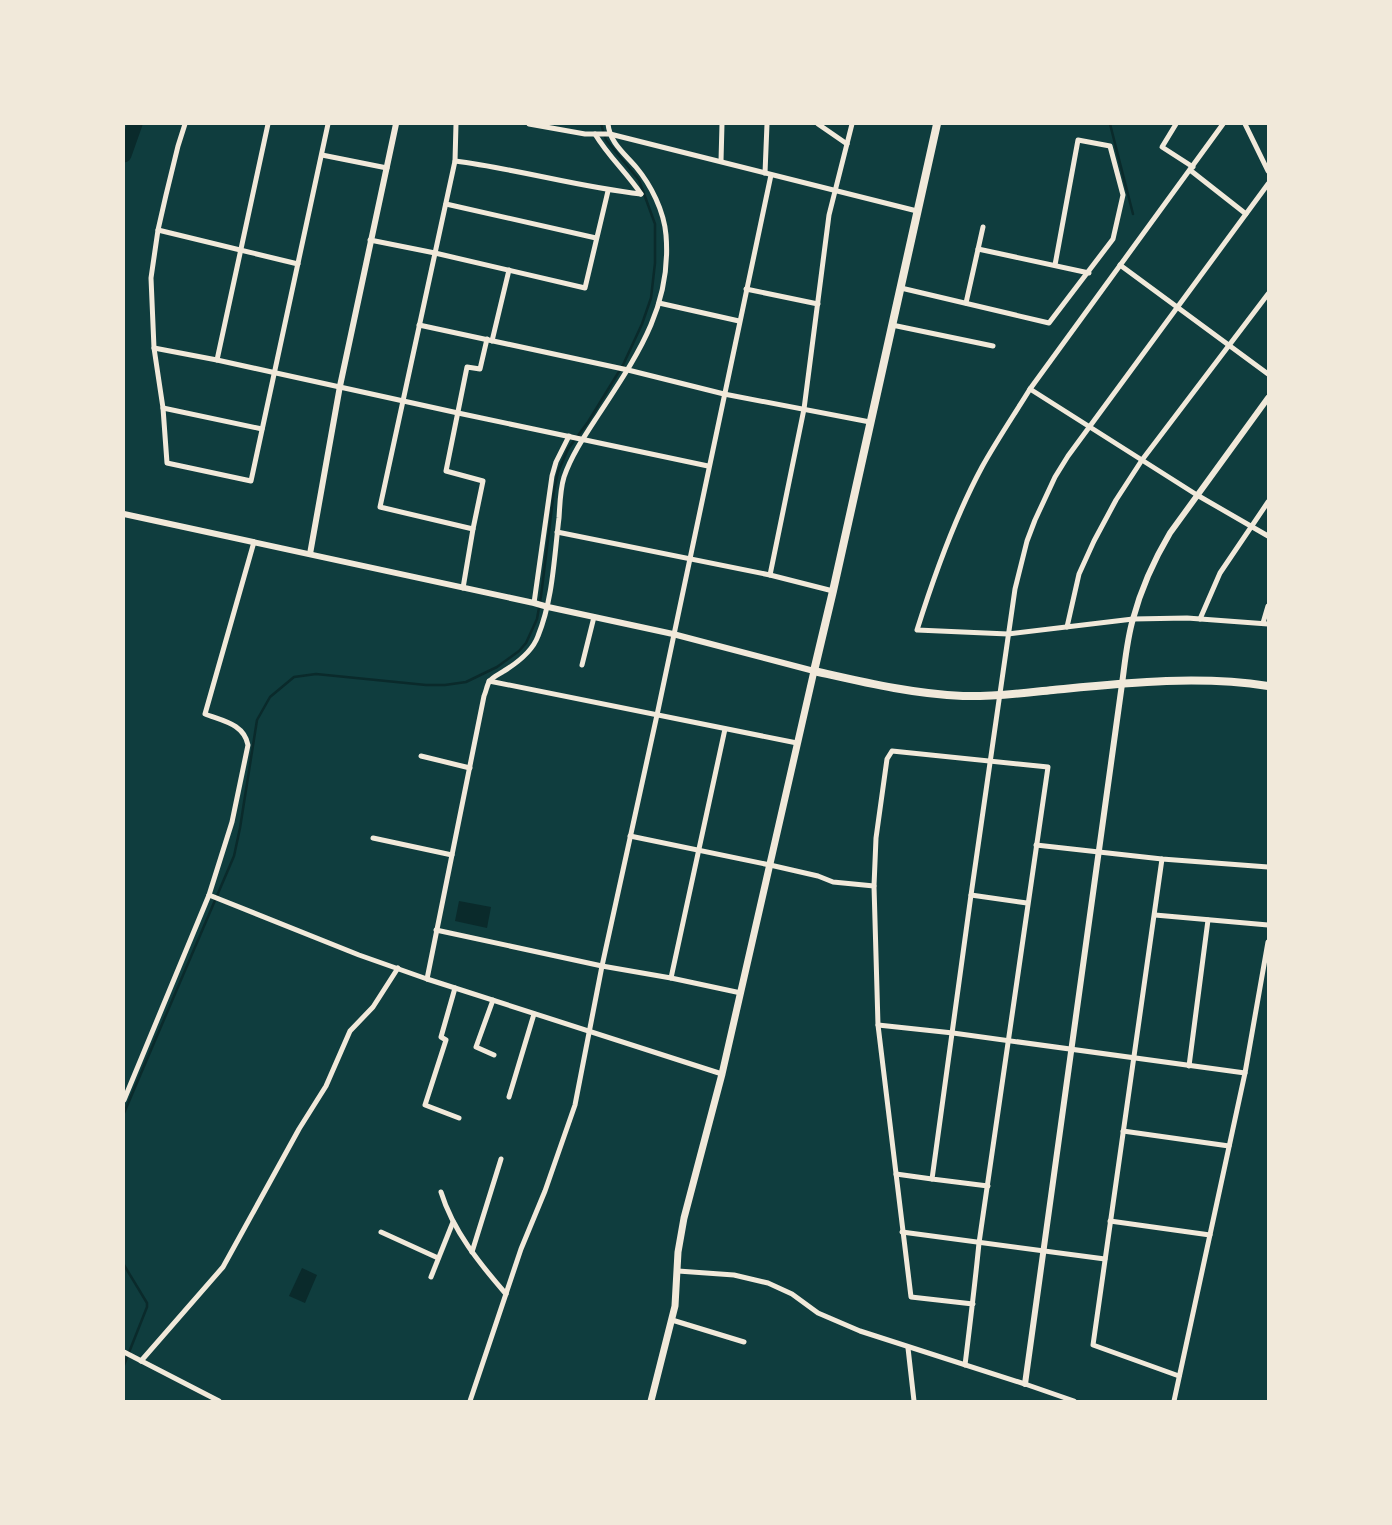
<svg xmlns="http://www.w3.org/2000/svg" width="1392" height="1525" viewBox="0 0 1392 1525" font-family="'Libre Baskerville',serif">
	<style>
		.water { fill: #0a2a2b }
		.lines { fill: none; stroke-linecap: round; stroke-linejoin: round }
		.stream { stroke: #0a2a2b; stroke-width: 2.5 }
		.river { stroke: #0a2a2b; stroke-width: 15 }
		.minor { stroke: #f1e9da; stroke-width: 5 }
		.tertiary { stroke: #f1e9da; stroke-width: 6 }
		.secondary { stroke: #f1e9da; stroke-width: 7 }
		.trunk { stroke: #f1e9da; stroke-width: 8 }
	</style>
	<rect width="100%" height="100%" fill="#0f3d3e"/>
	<!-- water -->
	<g class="water">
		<path d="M459,901L491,907L487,928L455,921Z"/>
		<path d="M302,1268L317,1275L305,1303L289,1296Z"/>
	</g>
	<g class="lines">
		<!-- stream -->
		<g class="stream">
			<path d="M1110,124L1133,214"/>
			<path d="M124,1113L234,856L240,828L257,720L270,697L294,677L316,674L426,685H445L466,682L497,667L519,651L526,643L537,619L541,596L554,491L558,472L568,449L588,422L623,365L642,324L651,298L655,263V224L639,180L606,140L601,124"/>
			<path d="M124,1265L147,1303V1307L124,1365"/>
		</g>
		<!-- river -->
		<path class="river" d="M124,155L135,124"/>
		<!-- minor -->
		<g class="minor">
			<path d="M185,124L178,146L166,195L158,230L151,278L154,348L163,408L167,463L251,481L328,124"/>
			<path d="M456,124L455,161L380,507L473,529"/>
			<path d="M529,124L585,134H610L917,211"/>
			<path d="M818,124L847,144"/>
			<path d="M1176,124L1162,147L1193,167"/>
			<path d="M1223,124L1030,389C1014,415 997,440 982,467C955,517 934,576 917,630L1008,634L1133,619L1187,618L1268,624"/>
			<path d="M1245,124L1268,171"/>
			<path d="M595,134C608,156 627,173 641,194"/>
			<path d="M322,155L387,168"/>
			<path d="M455,161C518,169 578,187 641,194"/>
			<path d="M721,161L722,124"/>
			<path d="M1190,170L1246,214"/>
			<path d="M765,173L767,124"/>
			<path d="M446,204L596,238"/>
			<path d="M158,230L298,264"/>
			<path d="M370,240L435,253L585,288L608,191"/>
			<path d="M978,249L1089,273"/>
			<path d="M1120,265L1268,374"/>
			<path d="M901,288L1049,323L1113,239L1123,195L1110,146L1078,140L1055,265"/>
			<path d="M746,289L818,304"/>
			<path d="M659,303L739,321"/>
			<path d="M966,303L983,227"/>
			<path d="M419,325L628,370L724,394L870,422"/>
			<path d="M892,325L993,346"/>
			<path d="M492,341L509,270"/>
			<path d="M154,348L217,360L458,413L708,466"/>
			<path d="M217,360L268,124"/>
			<path d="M1030,389L1197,495L1268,536"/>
			<path d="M163,408L262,429"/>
			<path d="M557,532L770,575L833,591"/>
			<path d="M770,575L804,409L829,215L852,124"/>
			<path d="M463,588L473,529L483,481L446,471L467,367L480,369L487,339"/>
			<path d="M534,603L552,476L556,462L569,436"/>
			<path d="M1200,619L1220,573L1268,502"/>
			<path d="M1263,623L1268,606"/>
			<path d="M1067,627L1079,574L1094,541L1116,500L1142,460L1268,294"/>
			<path d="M582,665L594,617"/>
			<path d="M489,681L797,743"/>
			<path d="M421,756L470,768"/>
			<path d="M630,836L770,865L818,876L833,882L874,886"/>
			<path d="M373,838L452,855"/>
			<path d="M1036,845L1162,859L1268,867"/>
			<path d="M1162,859L1093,1345L1179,1376"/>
			<path d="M209,895L359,955L427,979L722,1074"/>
			<path d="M971,895L1027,903"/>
			<path d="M1155,915L1268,925"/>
			<path d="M436,930L602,966L671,978L741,993"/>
			<path d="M671,978L725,729"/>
			<path d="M427,979L484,696C486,692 487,685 489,682C492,677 500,674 504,671C517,663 533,650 538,636C553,599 554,558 559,518C560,504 560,490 564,477C572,454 586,434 599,414C636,357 672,307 666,235C664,211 651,185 636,167C624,153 610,143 608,124"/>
			<path d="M455,988L441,1037L446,1040L425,1105L459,1118"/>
			<path d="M493,1000L476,1047L494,1055"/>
			<path d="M878,1025L953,1033L1245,1073"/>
			<path d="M1189,1066L1208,920"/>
			<path d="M509,1097L534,1014"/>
			<path d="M124,1100L209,895L232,822L248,745C244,724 223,721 205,714L254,542"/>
			<path d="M1123,1131L1229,1146"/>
			<path d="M896,1174L932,1179"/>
			<path d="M988,1186L932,1179L971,895L1015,589L1027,541L1035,520L1055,477L1068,456L1268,184"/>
			<path d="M441,1192C453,1231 480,1264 506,1294"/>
			<path d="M1110,1221L1210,1235"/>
			<path d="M381,1232L438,1258"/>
			<path d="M902,1232L1105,1259"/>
			<path d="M472,1252L501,1159"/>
			<path d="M678,1271L734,1275L768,1283L792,1294L818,1313L860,1331L1025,1384L1074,1401"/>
			<path d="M431,1277L453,1222"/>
			<path d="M672,1320L744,1342"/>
			<path d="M908,1348L914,1401"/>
			<path d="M124,1352L219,1401"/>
			<path d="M141,1361L223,1267L299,1129L326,1086L350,1031L373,1007L398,968"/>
			<path d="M965,1365C970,1324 975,1284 979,1243L1048,767L892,751L887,759L876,838L874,886L878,1025L911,1297L973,1304"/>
			<path d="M470,1401L521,1249L545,1191L575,1105L602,966L657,715L771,175"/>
			<path d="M1174,1401L1245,1073L1268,942"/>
		</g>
		<!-- tertiary -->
		<g class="tertiary">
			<path d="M124,514L534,603L548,607L673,634L814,671"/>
			<path d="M310,554L340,386L396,124"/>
			<path d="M1025,1384L1122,684C1125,662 1127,639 1133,619C1141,589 1154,560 1170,533L1268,398"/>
		</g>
		<!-- secondary -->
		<path class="secondary" d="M651,1401L675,1306L678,1252L684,1218L722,1074L814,671"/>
		<!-- trunk -->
		<path class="trunk" d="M937,124L833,591L814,671C863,682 912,694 963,696C993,697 1023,693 1053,690C1125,683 1197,675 1268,686"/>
	</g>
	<!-- border -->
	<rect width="1392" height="1525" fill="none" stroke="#f1e9da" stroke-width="250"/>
</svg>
